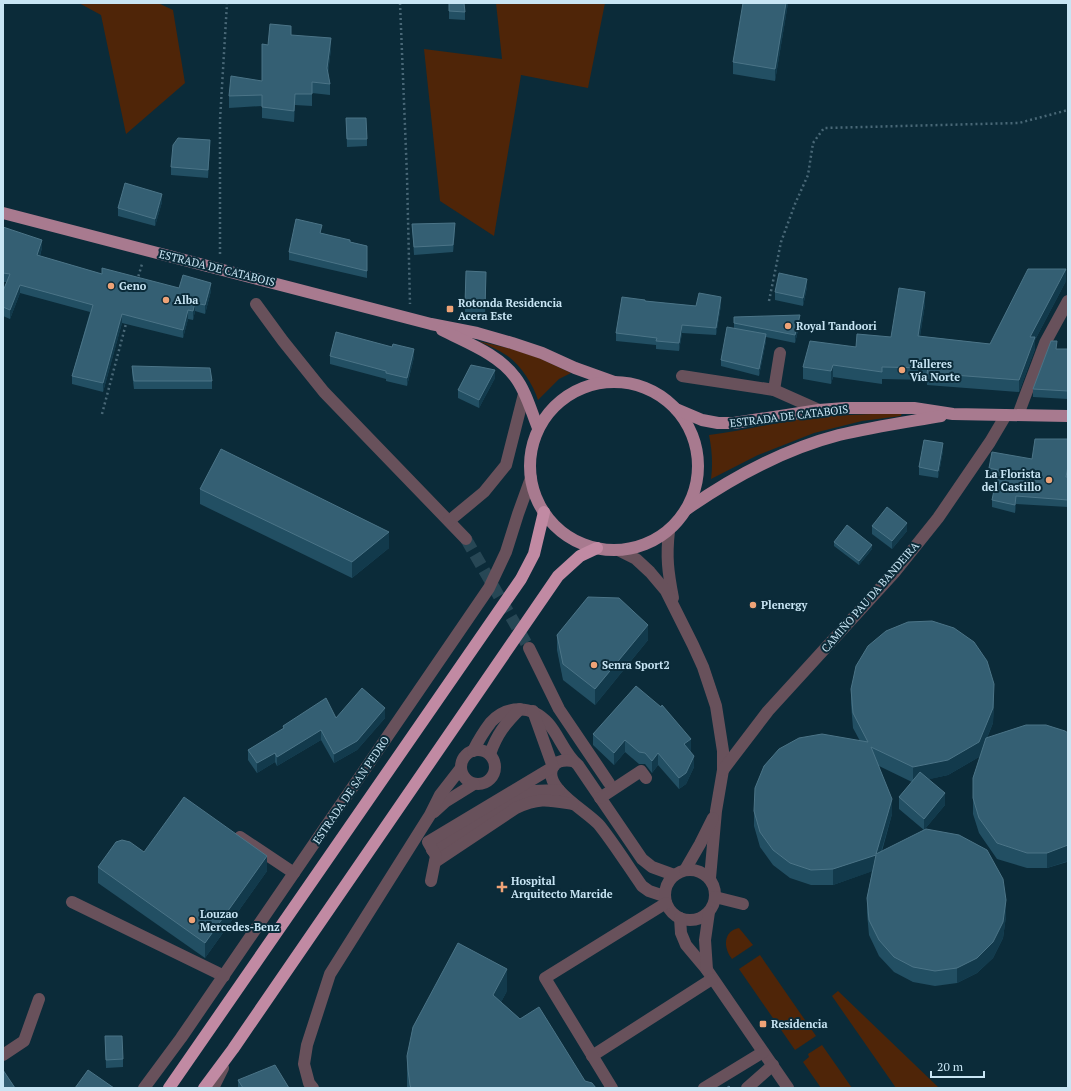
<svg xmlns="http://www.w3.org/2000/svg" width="1071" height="1091" viewBox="0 0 1071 1091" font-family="'PT Serif',serif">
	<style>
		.green { fill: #4f2508 }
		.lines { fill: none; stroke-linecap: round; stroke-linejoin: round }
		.minor-tunnel { stroke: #274755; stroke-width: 12; stroke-dasharray: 12 6; stroke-linecap: butt }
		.path { stroke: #496877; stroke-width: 2.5; stroke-dasharray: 2 3; stroke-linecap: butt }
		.minor { stroke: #68515b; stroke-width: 12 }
		.major { stroke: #a87a8f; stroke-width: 12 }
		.highway { stroke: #c18aa3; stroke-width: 12 }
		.wall { fill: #224f63 }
		.shaded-wall { fill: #123a4c }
		.building { fill: #345f73; stroke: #4b7487 }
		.poi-dot { fill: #efa377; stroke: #0b2b39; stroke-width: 1.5 }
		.labels { text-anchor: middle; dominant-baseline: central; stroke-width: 4; stroke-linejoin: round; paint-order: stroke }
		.street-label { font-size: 11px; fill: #c8e5f4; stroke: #0b2b39 }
		.poi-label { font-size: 11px; font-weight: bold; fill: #c8e5f4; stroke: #0b2b39; text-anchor: start }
	</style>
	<rect width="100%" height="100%" fill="#0b2b39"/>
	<!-- green -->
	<g class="green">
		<path d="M79,3H158L173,10L185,83L126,134L101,15Z"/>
		<path d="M496,3H605L588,88L521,75L494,236L440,201L424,49L502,59Z"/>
		<path d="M478,341L512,349L539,358L571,373L559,379L538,400C533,384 520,364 506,355C497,349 487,345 478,341Z"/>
		<path d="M902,413L901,416L862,421L814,433L758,455L711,479C713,464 712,450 709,435C743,431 776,422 809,418C840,415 871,414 902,413Z"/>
		<path d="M739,928L753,945L732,959C723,948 723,931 739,928Z"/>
		<path d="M760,955L816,1036L795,1050L739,969Z"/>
		<path d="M838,991L937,1086L939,1088H896L832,996Z"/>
		<path d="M822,1045L852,1088H821L803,1062L809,1057L808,1054Z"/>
	</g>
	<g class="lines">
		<!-- minor-tunnel -->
		<path class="minor-tunnel" d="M466,539L529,648"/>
		<!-- path -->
		<g class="path">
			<path d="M400,3L407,176L410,304"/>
			<path d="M220,254V120L227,3"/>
			<path d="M137,281L142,264"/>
			<path d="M769,301L781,242L795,204L808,175L813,143L824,128L1019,123L1068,110"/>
			<path d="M102,414L127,320"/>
		</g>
		<!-- minor -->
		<g class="minor">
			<path d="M256,304L283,341L324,392L466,539"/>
			<path d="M682,376L774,390L819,410"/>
			<path d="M774,390L780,353"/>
			<path d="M1018,415L1045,343L1068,301"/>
			<path d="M449,521L484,492L506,465L524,394"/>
			<path d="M669,531C666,557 668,572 673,598"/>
			<path d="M618,550L636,559L650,572L666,591L693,645L703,667L716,706L723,751V770L716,811L710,878"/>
			<path d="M529,648L559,709L609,783"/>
			<circle cx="478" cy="767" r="17"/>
			<path d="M473,751C478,741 484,731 491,722C507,705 532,705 548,723C559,735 565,755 578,765L642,859L652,867L674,875"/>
			<path d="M490,754C497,734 505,724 520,709"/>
			<path d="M573,761C566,760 557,760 553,767C541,787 590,813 600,826C615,845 628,866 642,886L649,891L664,896"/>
			<path d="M723,770L768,711L894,573L938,518L990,442L1006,415"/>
			<path d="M600,798L641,771L646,778"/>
			<path d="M434,812L445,802L474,784"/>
			<path d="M240,837L294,873"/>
			<path d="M432,850L521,797L533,791L559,790"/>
			<path d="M435,862L516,808C539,797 549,800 573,804"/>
			<circle cx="690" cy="895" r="25"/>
			<path d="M685,870L700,844L713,818"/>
			<path d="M431,881L436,856L428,842L553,767L533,711"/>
			<path d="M715,897L743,904"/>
			<path d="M72,902L224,976"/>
			<path d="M680,918L681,933L686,945L707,970L788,1088"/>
			<path d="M707,970L705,940L709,912"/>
			<path d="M3,1055L24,1041L39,999"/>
			<path d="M592,1056L712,979"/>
			<path d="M144,1088L181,1038L489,588L506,552L518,514L531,478"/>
			<path d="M213,1088L223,1068"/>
			<path d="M313,1088L309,1083L304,1064L307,1045L330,974L430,815L440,795L461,768"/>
			<path d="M612,1088L545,978L666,903"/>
			<path d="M704,1088L763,1052"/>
			<path d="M747,1088L773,1065"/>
		</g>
		<!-- major -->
		<g class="major">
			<path d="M3,213L431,324L477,333L512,343L542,353L575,368L614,382"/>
			<path d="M442,330C467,343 498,354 515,377C526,391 531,411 538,428"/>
			<circle cx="614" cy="466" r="84"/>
			<path d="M676,409L702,420L718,423H734L819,410L845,408H914L953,414L1068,416"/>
			<path d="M687,509C733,477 785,449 839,435C873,427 907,422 941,416"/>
		</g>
		<!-- highway -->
		<g class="highway">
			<path d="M169,1088L521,579L534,554L544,512"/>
			<path d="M204,1088L233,1049L558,576L580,556L597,548"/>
		</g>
	</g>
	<!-- wall -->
	<g class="wall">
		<path d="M449,3L465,12V20L449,19Z"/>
		<path d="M788,3L775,81L733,74V62Z"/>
		<path d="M291,35L331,49L328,73L330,84V95L312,93V106L295,105L294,122L262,118V106L229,108V96L262,81Z"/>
		<path d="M346,118L367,139V146L347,147Z"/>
		<path d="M210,148L208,178L171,175V167Z"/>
		<path d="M162,202L155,226L118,216V208Z"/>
		<path d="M412,224L455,231L453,252L414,255Z"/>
		<path d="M3,227L42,248L40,256L102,274L179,288L211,291L205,314L195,311L193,320L188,319L183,338L122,323L103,392L72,384V376L90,312L20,293L10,319L3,316V291L7,282H3Z"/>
		<path d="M322,233L350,242L367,246V278L289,260V252Z"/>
		<path d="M466,271L486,280L485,316L465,312Z"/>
		<path d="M1066,281L1035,340V349L1019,392L927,385V380L882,379V384L833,377L831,384L803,379V367L856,347L891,337L925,304L920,336L990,344Z"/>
		<path d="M807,287L803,306L775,300V292Z"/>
		<path d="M645,301L696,306L721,305L716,335L682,333L679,351L656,349V345L616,341V333Z"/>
		<path d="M800,322L795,343L766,337V341L759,376L721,366V360L734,328V323Z"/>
		<path d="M1057,349H1068V399L1033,397V389Z"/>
		<path d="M330,356L414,357L407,386L386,381V379L330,364Z"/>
		<path d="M132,366L212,381V389H134L132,373Z"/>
		<path d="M495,378L479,408L458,398V390Z"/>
		<path d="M1068,439V507L1016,504L1015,513L992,507V500L996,478L989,476V468L1032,459Z"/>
		<path d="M943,451L938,478L919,475V467Z"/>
		<path d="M200,489L389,548L352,578L200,504Z"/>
		<path d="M872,526L907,531L892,549L872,534Z"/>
		<path d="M834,542L872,549L859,565L834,546Z"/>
		<path d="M557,635L648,640L595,705L563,680L557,650Z"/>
		<path d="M851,689L994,699L993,723L987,738L1067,862L1047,868H1027L997,859L979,833L973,814V778L984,744L979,757L948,775L929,779L945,805L924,830L899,809V797L912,782L879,766L892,814L882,851L1006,916L1003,938L993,958L977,973L957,983L935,986L913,982L894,972L879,956L869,935L867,913V898L872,871L833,885H811L790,878L773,865L760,847L754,826V811L860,741L853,728L851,704Z"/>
		<path d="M336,718H385L357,750L334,763L321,740L277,766L275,762L257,773L248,760V750L283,729V726Z"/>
		<path d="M593,734L691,750L690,751L694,767L686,784L679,789L658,765L652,773L645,764H639L625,752L614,765L593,745Z"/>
		<path d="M144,852L267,871L205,958L98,883V867Z"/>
		<path d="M507,991L501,1002L585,1081L596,1088H407V1056Z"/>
		<path d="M105,1036L123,1059V1067L106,1068Z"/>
		<path d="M238,1080L289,1088H238Z"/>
	</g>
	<!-- shaded-wall -->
	<g class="shaded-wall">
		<path d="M786,3H788L775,81V69Z"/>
		<path d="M331,38V49L327,79V68Z"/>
		<path d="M295,94V105L294,122V111Z"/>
		<path d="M210,140V148L208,178V170Z"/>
		<path d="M162,194V202L155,226V219Z"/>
		<path d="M455,223V231L453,252V245Z"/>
		<path d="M42,240V248L37,264V255Z"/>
		<path d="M1066,269V281L1035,340V349L1019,392V380L1030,337Z"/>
		<path d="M807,279V287L803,306V298Z"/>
		<path d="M211,283V291L205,314V305Z"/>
		<path d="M20,285V293L10,319V310Z"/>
		<path d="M925,292V304L918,348V336Z"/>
		<path d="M721,297V305L716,335V328Z"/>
		<path d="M195,303V311L193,320V311Z"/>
		<path d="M188,310V319L183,338V330Z"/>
		<path d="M122,314V323L103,392V383Z"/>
		<path d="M800,315V322L795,343V335Z"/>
		<path d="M682,325V333L679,351V343Z"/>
		<path d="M766,334V341L759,376V369Z"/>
		<path d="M414,349V357L407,386V378Z"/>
		<path d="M833,365V377L831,384V371Z"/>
		<path d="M495,370V378L479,408V400Z"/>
		<path d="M943,443V451L938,478V471Z"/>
		<path d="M1016,496V504L1015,513V505Z"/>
		<path d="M907,523V531L892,549V541Z"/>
		<path d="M389,532V548L352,578V562Z"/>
		<path d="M872,545V549L859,565V561Z"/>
		<path d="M648,625V640L595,705V689Z"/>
		<path d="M994,684L993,723L979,757L948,775L913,783V767Z"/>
		<path d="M385,708V718L357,750L334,763V754Z"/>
		<path d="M321,730V740L277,766V757Z"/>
		<path d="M691,739V750L684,756V744Z"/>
		<path d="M625,740V752L614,765V753Z"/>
		<path d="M275,753V762L257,773V763Z"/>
		<path d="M658,753V765L652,773V761Z"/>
		<path d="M694,756V767L686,784L679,789V778Z"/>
		<path d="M945,793V805L924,830V819Z"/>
		<path d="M892,799V814L876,869V854Z"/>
		<path d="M1068,845V861L1047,868V853Z"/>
		<path d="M876,855V870L833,885V869Z"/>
		<path d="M267,856V871L205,958V943Z"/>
		<path d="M1006,900V916L1003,938L993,958L977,973L957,983V968Z"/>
		<path d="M507,969V991L493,1017V995Z"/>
	</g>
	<!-- building -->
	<g class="building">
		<path d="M449,3H464L465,12L449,11Z"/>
		<path d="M743,3H786L775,69L733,62Z"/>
		<path d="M270,24L291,26V35L331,38L327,68L330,84L312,82V94H295L294,111L262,107V95L229,96L231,76L262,81V44L268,45Z"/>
		<path d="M346,118H366L367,139H347Z"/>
		<path d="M178,138L210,140L208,170L171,167L173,145Z"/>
		<path d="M125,183L162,194L155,219L118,208Z"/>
		<path d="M296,219L322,225L320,233L350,240V242L367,246V271L289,252Z"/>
		<path d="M455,223L453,245L414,247L412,224Z"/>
		<path d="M3,227L42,240L37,255L102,274V268L179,288L183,275L211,283L205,305L195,303L193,311L188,310L183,330L122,314L103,383L72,376L93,305L20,285L10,310L3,307V291L10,274L3,273Z"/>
		<path d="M1028,269H1066L1030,337H1035L1019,380L927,373L928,368L882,367V372L833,365L831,371L803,367L810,341L856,347L857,334L891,337L899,288L925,292L918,336L990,344Z"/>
		<path d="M466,271L486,272L485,308L465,304Z"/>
		<path d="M779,273L807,279L803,298L775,292Z"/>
		<path d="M699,293L721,297L716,328L682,325L679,343L656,341L657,338L616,333L622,297L645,300V301L696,306Z"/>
		<path d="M800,315L795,335L734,323V317Z"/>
		<path d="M727,327L766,334L759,369L721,360Z"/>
		<path d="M336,332L392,347L393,344L414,349L407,378L386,373V371L330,356Z"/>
		<path d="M1051,341H1057L1056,349H1068V391L1033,389Z"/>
		<path d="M471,365L495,370L479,400L458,390Z"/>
		<path d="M132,366L210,368L212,381H134Z"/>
		<path d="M1035,439H1068V466L1066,477H1068V500L1016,496L1015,505L992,500L998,470L989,468L992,452L1032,459Z"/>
		<path d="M924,440L943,443L938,471L919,467Z"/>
		<path d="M221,449L389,532L352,562L200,489Z"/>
		<path d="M887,507L907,523L892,541L872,526Z"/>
		<path d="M847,525L872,545L859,561L834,542Z"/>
		<path d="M588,597L619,598L648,625L595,689L563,664L557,635Z"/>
		<path d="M932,621L954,628L974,642L987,661L994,684L993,708L979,742L948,760L913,767L871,747L892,799L876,854L926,829L959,835L987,850L1003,879L1006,900L1003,922L993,942L977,958L957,968L935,971L913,967L894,957L879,940L869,920L867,898L876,855L833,869L811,870L790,863L773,850L760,832L754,811L755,788L764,766L779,749L799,738L822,734L868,742L853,713L851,689L856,666L868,646L886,631L908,622Z"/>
		<path d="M636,686L661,707L662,705L691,739L684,744L694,756L686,773L679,778L658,753L652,761L645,753L639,752L625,740L614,753L593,734Z"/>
		<path d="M362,688L385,708L357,741L334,754L321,730L277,757L275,753L257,763L248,750L284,728L283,726L326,698L336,718Z"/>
		<path d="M1026,725H1046L1065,731L1068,733V845L1047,853H1027L997,843L979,818L973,798V778L986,738Z"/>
		<path d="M920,772L945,793L924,819L899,797Z"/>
		<path d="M184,797L267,856L205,943L98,867L116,842L122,840L130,842L144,852Z"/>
		<path d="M458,943L507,969L493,995L520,1019L539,1007L585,1081L592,1083L596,1088H411L410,1085L408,1070L407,1056L413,1027Z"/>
		<path d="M105,1036H122L123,1059L106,1060Z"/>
		<path d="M275,1065L289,1088H243L238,1080Z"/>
		<path d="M3,1070L15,1088H3Z"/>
		<path d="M88,1070L114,1088H75Z"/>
		<path d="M729,1086L731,1088H726Z"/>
	</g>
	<!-- markers -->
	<g class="poi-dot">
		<circle cx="111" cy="286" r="4"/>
		<circle cx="166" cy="300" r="4"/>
		<rect x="446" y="305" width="8" height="8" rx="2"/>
		<circle cx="788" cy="326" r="4"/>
		<circle cx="902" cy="370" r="4"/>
		<circle cx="1049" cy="480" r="4"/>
		<circle cx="753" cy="605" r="4"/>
		<circle cx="594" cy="665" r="4"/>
		<path d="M500 881h4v4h4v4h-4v4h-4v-4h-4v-4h4z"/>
		<circle cx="192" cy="920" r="4"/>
		<rect x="759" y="1020" width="8" height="8" rx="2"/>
	</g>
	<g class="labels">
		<!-- street labels -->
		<g class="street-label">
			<text transform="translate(217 268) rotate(14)">ESTRADA DE CATABOIS</text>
			<text transform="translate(789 416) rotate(-7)">ESTRADA DE CATABOIS</text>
			<text transform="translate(870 597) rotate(-49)">CAMIÑO PAU DA BANDEIRA</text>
			<text transform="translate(351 790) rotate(-56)">ESTRADA DE SAN PEDRO</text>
		</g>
		<!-- poi labels -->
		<g class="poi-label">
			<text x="119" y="286">Geno</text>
			<text x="174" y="300">Alba</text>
			<text x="458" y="303">Rotonda Residencia<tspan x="458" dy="13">Acera Este</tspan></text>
			<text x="796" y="326">Royal Tandoori</text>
			<text x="910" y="364">Talleres<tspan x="910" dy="13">Vía Norte</tspan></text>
			<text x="1041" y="474" text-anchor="end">La Florista<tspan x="1041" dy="13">del Castillo</tspan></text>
			<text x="761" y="605">Plenergy</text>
			<text x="602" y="665">Senra Sport2</text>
			<text x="511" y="881">Hospital<tspan x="511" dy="13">Arquitecto Marcide</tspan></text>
			<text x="200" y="914">Louzao<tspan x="200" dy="13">Mercedes-Benz</tspan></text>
			<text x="771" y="1024">Residencia</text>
		</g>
	</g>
	<!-- border -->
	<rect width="1071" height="1091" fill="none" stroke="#c8e5f4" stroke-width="8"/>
	<!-- scale -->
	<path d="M931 1071v6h53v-6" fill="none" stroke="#c8e5f4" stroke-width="2"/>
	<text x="937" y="1071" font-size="12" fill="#c8e5f4" stroke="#0b2b39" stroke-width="3" paint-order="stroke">20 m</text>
</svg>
